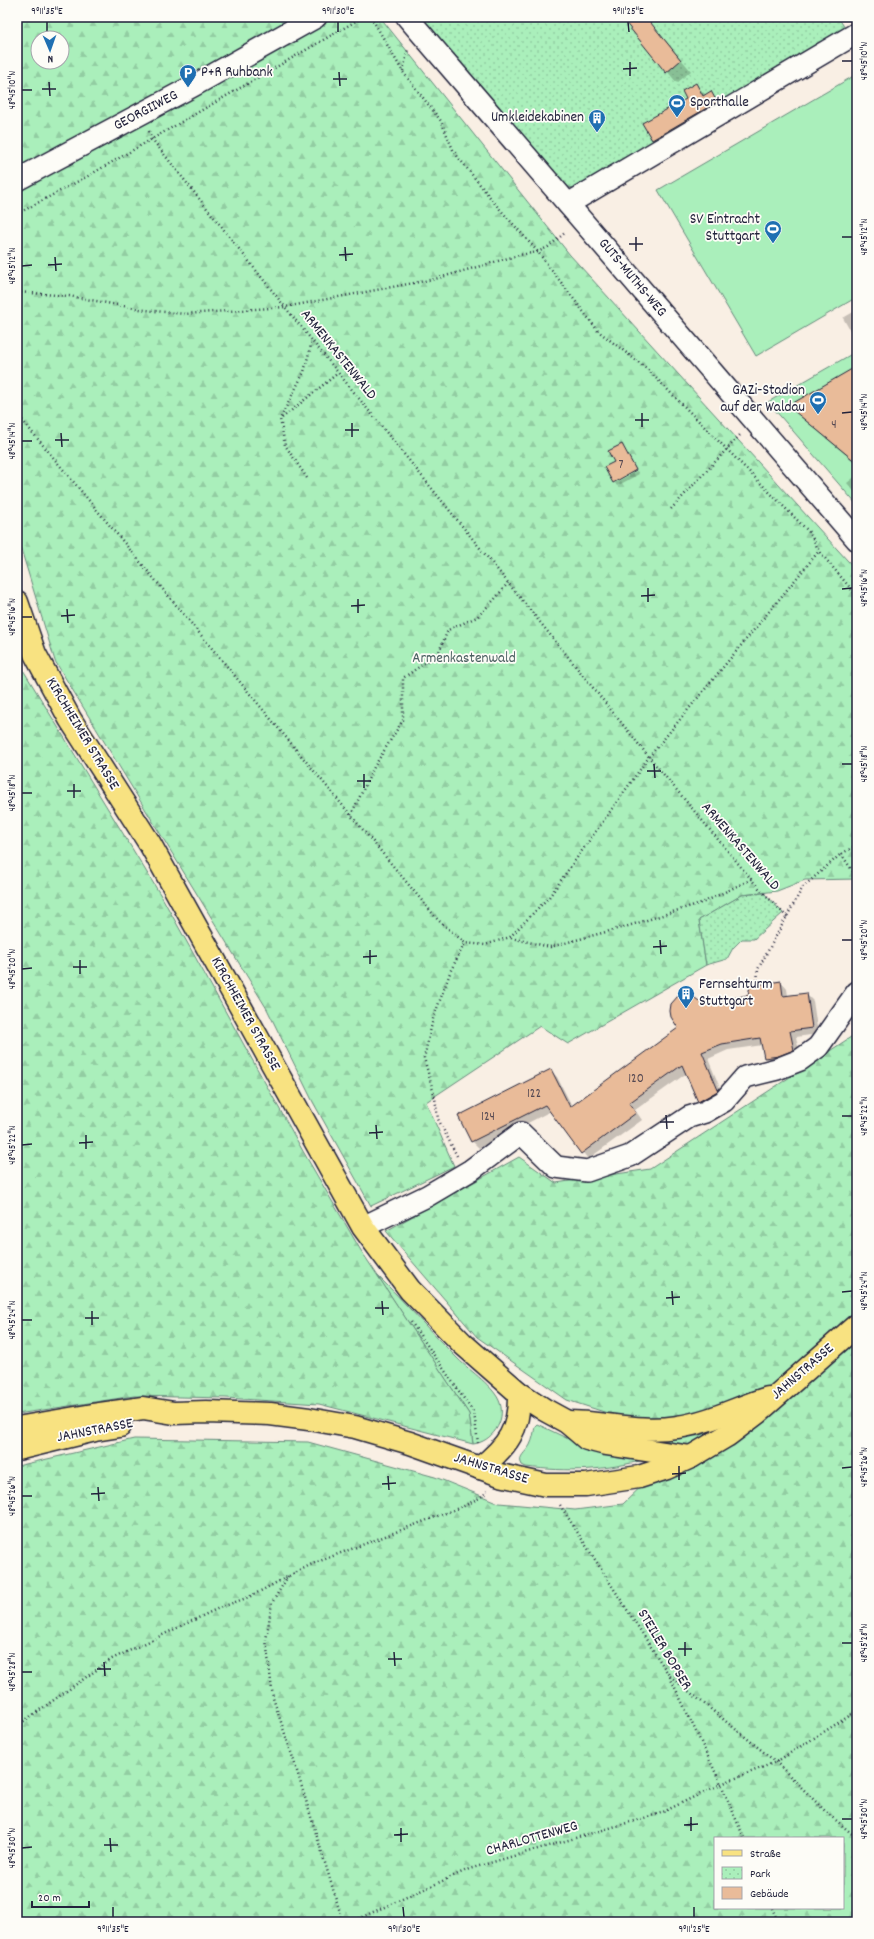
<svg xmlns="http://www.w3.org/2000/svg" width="874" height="1939" viewBox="0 0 874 1939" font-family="Dekko,sans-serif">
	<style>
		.green { fill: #aaefbb; stroke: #66887b }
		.forest { fill: url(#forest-firs); stroke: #66887b; fill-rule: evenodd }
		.park { fill: url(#park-dots); stroke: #66887b }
		.shadow { fill: #0003 }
		.building { fill: #e9bb99; stroke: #22223b }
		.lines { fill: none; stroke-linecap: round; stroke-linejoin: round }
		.minor-casing { stroke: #22223b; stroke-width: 24 }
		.major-casing { stroke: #22223b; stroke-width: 25 }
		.path { stroke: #22223b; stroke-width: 2.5; stroke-dasharray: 1 3; stroke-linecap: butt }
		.minor { stroke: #fdfcf7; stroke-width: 21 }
		.major { stroke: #f8e281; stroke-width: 22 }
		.ticks { fill: none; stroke: #22223b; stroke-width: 1.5 }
		.labels { text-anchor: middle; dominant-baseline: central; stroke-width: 3.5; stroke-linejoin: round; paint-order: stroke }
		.number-label { font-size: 13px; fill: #544852 }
		.poi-label { font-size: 15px; fill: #22223b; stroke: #fdfcf7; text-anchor: start }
		.street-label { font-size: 15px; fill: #22223b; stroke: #fdfcf7 }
		.park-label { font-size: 15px; fill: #4b6061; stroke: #fdfcf7 }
		.neatline { fill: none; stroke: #22223b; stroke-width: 1.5 }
		.ticks-label { font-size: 10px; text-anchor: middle; fill: #22223b }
	</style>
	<defs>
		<pattern id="forest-firs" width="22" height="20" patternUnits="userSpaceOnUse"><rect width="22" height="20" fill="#aaefbb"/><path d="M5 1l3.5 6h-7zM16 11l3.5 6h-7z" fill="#92cda2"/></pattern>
		<pattern id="park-dots" width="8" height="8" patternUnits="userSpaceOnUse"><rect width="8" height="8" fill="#aaefbb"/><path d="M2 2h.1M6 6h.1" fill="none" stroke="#92cda2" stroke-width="1.8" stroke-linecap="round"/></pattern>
	</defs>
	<rect width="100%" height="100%" fill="#f9efe4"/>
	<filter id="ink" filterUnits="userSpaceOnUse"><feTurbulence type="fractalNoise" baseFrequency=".025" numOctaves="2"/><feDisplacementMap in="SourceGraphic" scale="8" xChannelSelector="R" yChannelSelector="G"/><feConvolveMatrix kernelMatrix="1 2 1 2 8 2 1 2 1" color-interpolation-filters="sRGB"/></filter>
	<g filter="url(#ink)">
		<!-- green -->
		<g class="green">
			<path d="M857,74V297L756,356L658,190Z"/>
			<path d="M857,351V505L768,402Z"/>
			<path d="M377,1275C405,1302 430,1332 458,1359C470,1371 495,1387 500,1403C506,1421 492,1442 473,1444L469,1414Z"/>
			<path d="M537,1424L581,1445L646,1459C607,1471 567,1472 526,1467L522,1465C517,1456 526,1453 530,1445C533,1439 534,1432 535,1426Z"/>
		</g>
		<!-- forest -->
		<g class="forest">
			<path d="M17,17H380L570,255L857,571V879L805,880L777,891L742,895L699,920L706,965L568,1044L540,1026L426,1102L454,1166L371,1206L313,1102L267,1009L55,661L21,549L17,543ZM38,38H62V62H38Z"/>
			<path d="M17,660L163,899L304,1153L360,1249L469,1414L473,1444L319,1404L226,1398L134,1396L17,1414Z"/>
			<path d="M857,1033V1922H17V1466L134,1439L308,1442L435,1477L499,1503L575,1510L623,1504L678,1451L629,1420L567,1400L477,1337L386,1231L519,1157L556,1183L650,1169ZM715,1838H843V1908H715Z"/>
		</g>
		<!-- park -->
		<g class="park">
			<path d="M421,17H838L848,33L581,189L568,187Z"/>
			<path d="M764,893L783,913L754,939H742L733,948L727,959L706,965L699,920L742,895Z"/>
		</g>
		<!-- shadow -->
		<g class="shadow">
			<path d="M622,17H646L691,71L677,83Z"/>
			<path d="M695,84L706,95L711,93L722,104L664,150L653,140L644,123L687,99Z"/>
			<path d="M857,310V343L843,318Z"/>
			<path d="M857,367V464L803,419L789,406Z"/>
			<path d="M621,445L636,469L613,482L615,462Z"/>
			<path d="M637,471L639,474L617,486L615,483Z"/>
			<path d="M857,475V495L847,483Z"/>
			<path d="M781,982L787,989L788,996L806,994L813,1001L818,1034L796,1037L800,1056L772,1064L765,1058L763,1045L728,1050L708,1059L724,1097L705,1108L698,1101L687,1073L635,1110L642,1120L588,1159L551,1111L479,1148L472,1141L551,1071L557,1077L572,1106L680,1028L702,1005L748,996Z"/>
		</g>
		<!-- building -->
		<g class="building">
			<path d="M621,17H646L681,60L666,73Z"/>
			<path d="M696,83L703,96L711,91L717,102L652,140L642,123L686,99L682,91Z"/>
			<path d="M857,366V463L788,406Z"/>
			<path d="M622,444L636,470L613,483L604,467L614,462L608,451Z"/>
			<path d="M781,981L783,996L807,993L812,1028L790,1031L794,1050L779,1056L764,1058L760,1038L722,1044L702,1052L718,1090L716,1092L698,1102L682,1065L629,1103L636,1113L581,1154L545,1105L471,1142L458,1116L551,1069L570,1107L678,1028L671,1017L670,1011L671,1004L678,996L691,995L703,1004L748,995L750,986Z"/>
		</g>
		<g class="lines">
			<defs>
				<g id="minor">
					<path d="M407,17L857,540"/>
					<path d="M17,180L193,86L316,17"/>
					<path d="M568,204L857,33"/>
					<path d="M363,1227L427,1196L471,1170L521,1133L556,1167L587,1171L630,1156L689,1117L705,1112L724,1101L745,1077L777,1069L800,1060L818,1047L857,992"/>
				</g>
				<g id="major">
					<path d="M17,602L35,654L70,719L150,844L363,1227L410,1290L463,1344L519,1393L545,1410L567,1422L587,1439L606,1444L691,1457"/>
					<path d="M567,1422C604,1422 640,1433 677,1427C709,1423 738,1407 768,1398"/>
					<path d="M17,1428L93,1415L143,1408L174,1413L206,1412L270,1414L309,1419L355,1427L410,1443L500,1475L546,1485H586L639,1477L667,1468L691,1457L728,1435L757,1413L857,1325"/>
					<path d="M17,1449L95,1430L120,1426"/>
					<path d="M480,1468C508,1446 520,1429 519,1393"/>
				</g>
			</defs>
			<!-- minor casing -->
			<use href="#minor" class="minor-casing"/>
			<!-- major casing -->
			<use href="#major" class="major-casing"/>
			<!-- path -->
			<g class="path">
				<path d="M371,17L403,72L441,121L454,152L497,206L538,252L598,331L646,368L810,533L819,551L857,596"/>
				<path d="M403,71L408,49"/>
				<path d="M149,131L152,139L285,307L649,757L757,886L787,917"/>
				<path d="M17,214L88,176L363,17"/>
				<path d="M17,292L69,296L145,310L185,314L285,307L435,279L519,255L538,252L548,247L566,232"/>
				<path d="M17,414L438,920L465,943L485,945L510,937L549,897L649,757L819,551"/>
				<path d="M282,418L338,373"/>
				<path d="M307,478L285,445L280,419L304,372L312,341"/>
				<path d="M671,509L741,434"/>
				<path d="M351,815L374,767L403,720V678L438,654L448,630L477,617L494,600L508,583"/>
				<path d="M841,854L857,877"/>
				<path d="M511,938L550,947L628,926L704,902L752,879"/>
				<path d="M757,984L758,969L803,887L841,854L857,845"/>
				<path d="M457,1156L438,1119L435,1098L424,1058L433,1019L451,970L465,943"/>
				<path d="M411,1322L474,1413L478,1443"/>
				<path d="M560,1505L669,1675L721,1784L744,1838"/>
				<path d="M288,1576L272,1603L266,1640L273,1698L293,1758L343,1922"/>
				<path d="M670,1676L776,1762L825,1811L857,1838"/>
				<path d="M17,1726L112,1659L219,1608L249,1597L312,1564L464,1506L483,1496L487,1491"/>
				<path d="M772,1908L778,1922"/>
				<path d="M351,1922L469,1869L661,1813L721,1784L776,1762L857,1711"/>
			</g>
			<!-- minor -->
			<use href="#minor" class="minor"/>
			<!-- major -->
			<use href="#major" class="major"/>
		</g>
	</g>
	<!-- ticks -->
	<path class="ticks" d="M47,22V32M338,22V32M628,22L629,32M842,61H852M630,62V76M623,69L637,68M339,72L340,86M333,79H347M49,82L50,96M42,89H56M22,90H32M636,237V251M842,237H852M629,244H643M345,247L346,261M339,255L353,254M55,257L56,271M48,265L62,264M22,266L32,265M642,413V427M842,413L852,412M635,420H649M352,423V437M345,430H359M61,433L62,447M55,440H69M22,441H32M648,588V602M842,589L852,588M641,596L655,595M358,599V613M351,606L365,605M67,609L68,623M61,616L75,615M22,617H32M654,764L655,778M842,764H852M647,771H661M364,774V788M357,781H371M74,784V798M67,791H81M22,793H32M660,940L661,954M842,940H852M653,947L667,946M370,950V964M363,957L377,956M80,960V974M73,967H87M22,969L32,968M666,1115L667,1129M842,1116H852M660,1122H674M376,1125L377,1139M369,1133L383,1132M86,1135V1149M79,1143L93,1142M22,1145L32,1144M672,1291L673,1305M842,1292L852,1291M666,1298L680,1297M382,1301L383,1315M375,1308H389M92,1311V1325M85,1318H99M22,1320H32M679,1466V1480M842,1468L852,1467M672,1474L686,1473M388,1476L389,1490M382,1484L396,1483M98,1487L99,1501M91,1494L105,1493M22,1496H32M685,1642V1656M842,1643H852M678,1649H692M394,1652L395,1666M388,1659H402M104,1662L105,1676M97,1669H111M22,1672H32M691,1817V1831M842,1819H852M684,1825L698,1824M401,1828V1842M394,1835L408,1834M110,1838L111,1852M104,1845H118M22,1848L32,1847M113,1907V1917M403,1907L404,1917M694,1907V1917"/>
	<!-- icons -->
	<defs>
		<symbol id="parking-pin" viewBox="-11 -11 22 30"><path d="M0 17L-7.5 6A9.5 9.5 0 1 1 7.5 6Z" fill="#1f6fb2" stroke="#fdfcf7"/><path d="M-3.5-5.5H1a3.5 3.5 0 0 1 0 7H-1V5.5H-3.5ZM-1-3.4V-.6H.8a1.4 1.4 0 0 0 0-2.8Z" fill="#fff"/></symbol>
		<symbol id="stadium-pin" viewBox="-11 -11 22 30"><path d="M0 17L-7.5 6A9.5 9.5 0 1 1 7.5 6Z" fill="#1f6fb2" stroke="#fdfcf7"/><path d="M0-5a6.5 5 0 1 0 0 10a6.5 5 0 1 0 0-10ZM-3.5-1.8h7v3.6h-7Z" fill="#fff"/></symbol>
		<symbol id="building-pin" viewBox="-11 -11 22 30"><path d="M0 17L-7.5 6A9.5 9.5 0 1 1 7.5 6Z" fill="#1f6fb2" stroke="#fdfcf7"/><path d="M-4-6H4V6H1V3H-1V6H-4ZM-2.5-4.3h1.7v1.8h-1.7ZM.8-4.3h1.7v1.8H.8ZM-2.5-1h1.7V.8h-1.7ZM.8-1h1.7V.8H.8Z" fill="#fff"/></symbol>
	</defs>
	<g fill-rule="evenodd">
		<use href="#parking-pin" x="178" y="63" width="20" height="27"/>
		<use href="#stadium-pin" x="667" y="93" width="20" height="27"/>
		<use href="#building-pin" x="587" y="108" width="20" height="27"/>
		<use href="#stadium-pin" x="763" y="219" width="20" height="27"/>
		<use href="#stadium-pin" x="808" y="390" width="20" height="27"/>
		<use href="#building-pin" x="676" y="984" width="20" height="27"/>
	</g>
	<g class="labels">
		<!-- number labels -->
		<g class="number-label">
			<text x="834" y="425">4</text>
			<text x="621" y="465">7</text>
			<text x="636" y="1079">120</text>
			<text x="534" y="1094">122</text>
			<text x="488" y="1117">124</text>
		</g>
		<!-- poi labels -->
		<g class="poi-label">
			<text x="201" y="73">P+R Ruhbank</text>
			<text x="690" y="103">Sporthalle</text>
			<text x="584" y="118" text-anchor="end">Umkleidekabinen</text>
			<text x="760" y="220" text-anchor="end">SV Eintracht<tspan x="760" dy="17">Stuttgart</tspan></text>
			<text x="805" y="391" text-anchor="end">GAZi-Stadion<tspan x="805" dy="17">auf der Waldau</tspan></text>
			<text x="699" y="985">Fernsehturm<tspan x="699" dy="17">Stuttgart</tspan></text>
		</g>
		<!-- street labels -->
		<g class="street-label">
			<text transform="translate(146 111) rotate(-28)">GEORGIIWEG</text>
			<text transform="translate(632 278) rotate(50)">GUTS-MUTHS-WEG</text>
			<text transform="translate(338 355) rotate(51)">ARMENKASTENWALD</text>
			<text transform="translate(82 734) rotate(59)">KIRCHHEIMER STRASSE</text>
			<text transform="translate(740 847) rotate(49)">ARMENKASTENWALD</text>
			<text transform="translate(245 1014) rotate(61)">KIRCHHEIMER STRASSE</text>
			<text transform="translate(803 1372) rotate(-41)">JAHNSTRASSE</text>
			<text transform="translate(95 1431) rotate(-11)">JAHNSTRASSE</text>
			<text transform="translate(491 1469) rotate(17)">JAHNSTRASSE</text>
			<text transform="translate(664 1650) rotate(59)">STEILER BOPSER</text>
			<text transform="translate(532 1839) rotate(-16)">CHARLOTTENWEG</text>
		</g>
		<!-- park labels -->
		<g class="park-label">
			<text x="464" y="659">Armenkastenwald</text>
		</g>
	</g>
	<!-- margin -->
	<rect width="874" height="1939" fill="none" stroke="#fdfcf7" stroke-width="44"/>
	<!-- legend -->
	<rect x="714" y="1837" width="130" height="72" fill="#fdfcf7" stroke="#a5a5ac"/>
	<rect x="722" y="1850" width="20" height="6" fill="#f8e281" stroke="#a5a5ac"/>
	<text x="750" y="1857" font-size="12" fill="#22223b">Straße</text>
	<rect x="722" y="1867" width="20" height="12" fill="url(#park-dots)" stroke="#a5a5ac"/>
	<text x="750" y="1877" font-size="12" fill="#22223b">Park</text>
	<rect x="722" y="1887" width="20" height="12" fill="#e9bb99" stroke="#a5a5ac"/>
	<text x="750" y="1897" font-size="12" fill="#22223b">Gebäude</text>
	<!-- north arrow -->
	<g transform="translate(50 50) rotate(178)"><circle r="19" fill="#fdfcf7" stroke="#a5a5ac"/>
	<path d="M0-3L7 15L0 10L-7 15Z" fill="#1f6fb2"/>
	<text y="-6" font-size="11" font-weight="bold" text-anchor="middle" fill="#22223b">N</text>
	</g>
	<!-- scale -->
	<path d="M32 1901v6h57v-6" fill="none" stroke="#22223b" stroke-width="2"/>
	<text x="38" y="1901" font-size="12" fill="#22223b" stroke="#fdfcf7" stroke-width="3" paint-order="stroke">20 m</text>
	<rect x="22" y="22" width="830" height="1895" class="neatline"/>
	<g class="ticks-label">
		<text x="47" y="14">9°11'35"E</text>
		<text x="338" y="14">9°11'30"E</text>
		<text x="628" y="14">9°11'25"E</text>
		<text transform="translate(863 61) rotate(-90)" y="4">48°45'10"N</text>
		<text transform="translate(11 90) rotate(-90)" y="4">48°45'10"N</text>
		<text transform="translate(863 237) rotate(-90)" y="4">48°45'12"N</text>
		<text transform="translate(11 266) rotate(-90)" y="4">48°45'12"N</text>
		<text transform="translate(863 412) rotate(-90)" y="4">48°45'14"N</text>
		<text transform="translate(11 441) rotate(-90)" y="4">48°45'14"N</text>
		<text transform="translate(863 588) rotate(-90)" y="4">48°45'16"N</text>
		<text transform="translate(11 617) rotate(-90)" y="4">48°45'16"N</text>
		<text transform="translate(863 764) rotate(-90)" y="4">48°45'18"N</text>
		<text transform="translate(11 793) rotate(-90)" y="4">48°45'18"N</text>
		<text transform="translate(863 940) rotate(-90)" y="4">48°45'20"N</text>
		<text transform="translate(11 969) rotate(-90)" y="4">48°45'20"N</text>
		<text transform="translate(863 1116) rotate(-90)" y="4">48°45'22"N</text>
		<text transform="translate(11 1145) rotate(-90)" y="4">48°45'22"N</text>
		<text transform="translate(863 1291) rotate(-90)" y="4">48°45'24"N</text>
		<text transform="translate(11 1320) rotate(-90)" y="4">48°45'24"N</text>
		<text transform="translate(863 1467) rotate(-90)" y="4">48°45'26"N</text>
		<text transform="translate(11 1496) rotate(-90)" y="4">48°45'26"N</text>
		<text transform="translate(863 1643) rotate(-90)" y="4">48°45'28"N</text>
		<text transform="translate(11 1672) rotate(-90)" y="4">48°45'28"N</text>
		<text transform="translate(863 1819) rotate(-90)" y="4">48°45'30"N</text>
		<text transform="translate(11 1848) rotate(-90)" y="4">48°45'30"N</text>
		<text x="113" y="1932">9°11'35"E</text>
		<text x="404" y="1932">9°11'30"E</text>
		<text x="694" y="1932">9°11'25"E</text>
	</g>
</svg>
